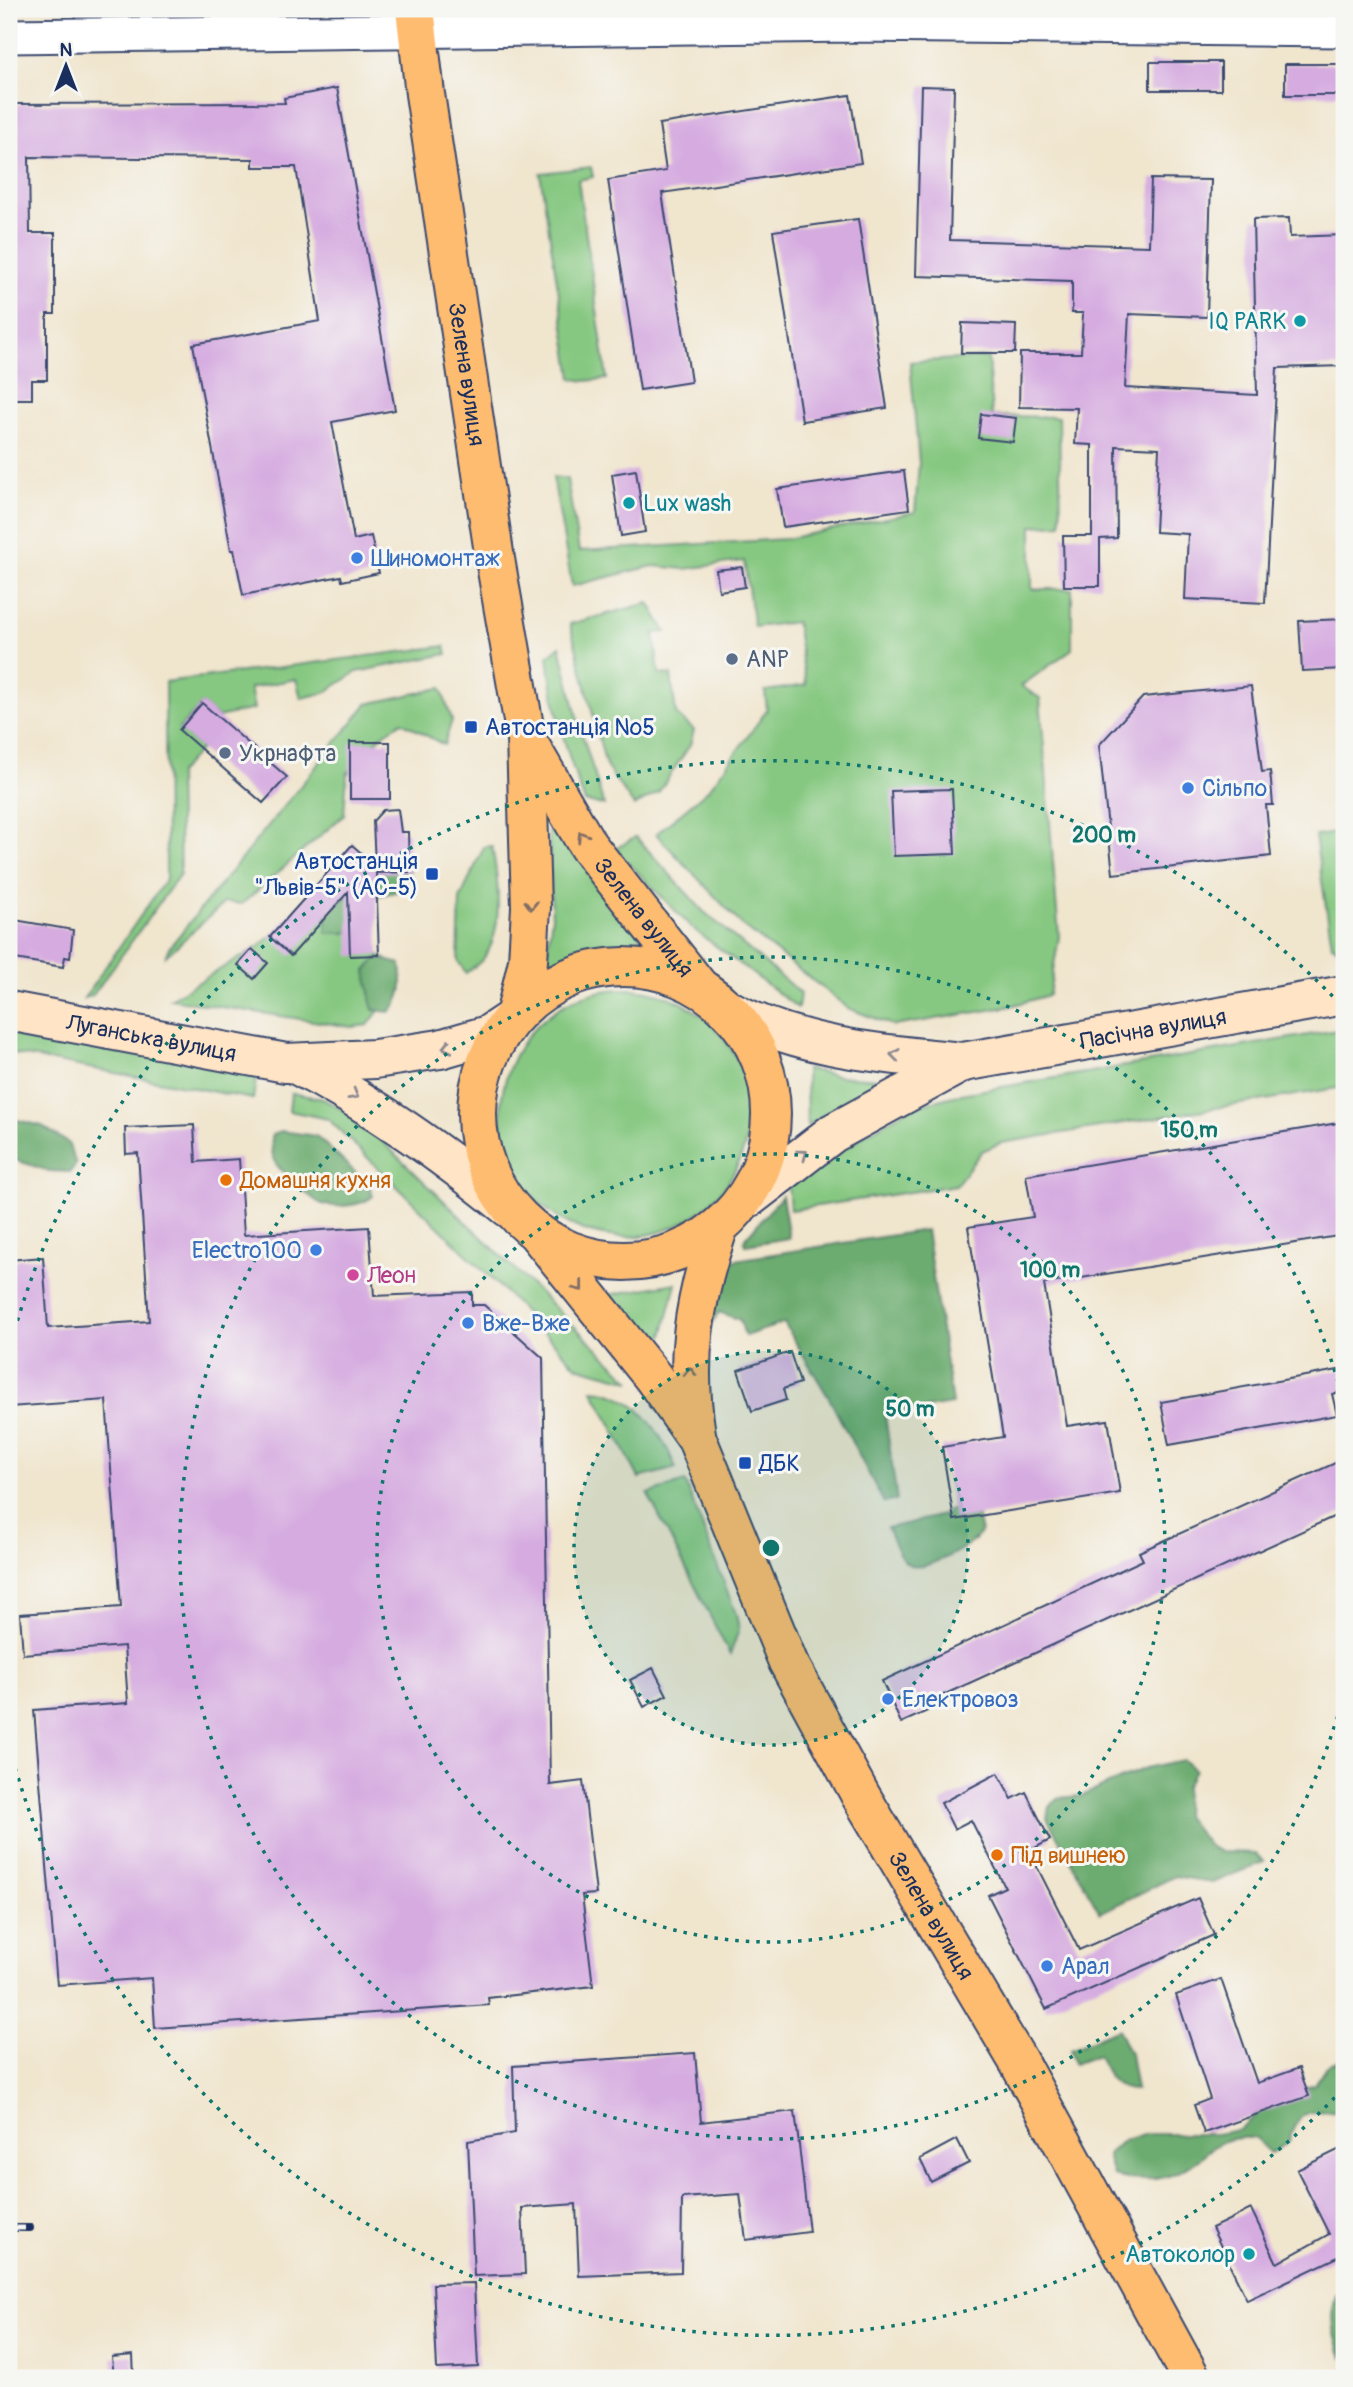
<svg xmlns="http://www.w3.org/2000/svg" width="1353" height="2387" viewBox="0 0 1353 2387" font-family="Pangolin,sans-serif">
	<style>
		.green { fill: #86c881; stroke: #507c70; stroke-width: 2 }
		.forest { fill: #6cac6f; stroke: #446e66; stroke-width: 2 }
		.building { fill: #d6ace0 }
		.lines { fill: none; stroke-linecap: round; stroke-linejoin: round }
		.tertiary-casing { stroke: #3b4a6f; stroke-width: 37 }
		.secondary-casing { stroke: #3b4a6f; stroke-width: 42 }
		.primary-casing { stroke: #3b4a6f; stroke-width: 42 }
		.tertiary { stroke: #fff; stroke-width: 33 }
		.secondary { stroke: #ffe4c6; stroke-width: 38 }
		.primary { stroke: #febc70; stroke-width: 38 }
		.rail-casing { stroke: #1b2f5e; stroke-width: 8 }
		.rail { stroke: #f6f6f2; stroke-width: 5; stroke-dasharray: 16; stroke-linecap: butt }
		.oneway { stroke: #816e66 }
		.oneway2 { stroke: #8d8a92 }
		.ring { fill: none; stroke: #0f766e; stroke-width: 3.5; stroke-dasharray: 3.5 7 }
		.culture-dot { fill: #0f9aa8; stroke: #f6f6f2; stroke-width: 2.5 }
		.shop-dot { fill: #3f7fe0; stroke: #f6f6f2; stroke-width: 2.5 }
		.service-dot { fill: #5c6f8a; stroke: #f6f6f2; stroke-width: 2.5 }
		.transit-dot { fill: #1a4fb4; stroke: #f6f6f2; stroke-width: 2.5 }
		.food-dot { fill: #e8710a; stroke: #f6f6f2; stroke-width: 2.5 }
		.hotel-dot { fill: #d1479c; stroke: #f6f6f2; stroke-width: 2.5 }
		.labels { text-anchor: middle; dominant-baseline: central; stroke-width: 6; stroke-linejoin: round; paint-order: stroke }
		.culture-label { font-size: 23px; fill: #0d838f; stroke: #f6f6f2; text-anchor: end }
		.street-label { font-size: 23px; fill: #1b2f5e; stroke: #f6f6f2 }
		.shop-label { font-size: 23px; fill: #366cbe; stroke: #f6f6f2; text-anchor: start }
		.service-label { font-size: 23px; fill: #4e5e75; stroke: #f6f6f2; text-anchor: start }
		.transit-label { font-size: 23px; fill: #164399; stroke: #f6f6f2; text-anchor: start }
		.food-label { font-size: 23px; fill: #c56008; stroke: #f6f6f2; text-anchor: start }
		.hotel-label { font-size: 23px; fill: #b23c85; stroke: #f6f6f2; text-anchor: start }
		.centre { fill: #0f766e; stroke: #f6f6f2; stroke-width: 3.5 }
		.ring-label { font-size: 21px; text-anchor: middle; font-weight: bold; fill: #0f766e; stroke: #f6f6f2; stroke-width: 6; stroke-linejoin: round; paint-order: stroke }
	</style>
	<rect width="100%" height="100%" fill="#f6f6f2"/>
	<filter id="ink" filterUnits="userSpaceOnUse"><feTurbulence type="fractalNoise" baseFrequency=".0143" numOctaves="2"/><feDisplacementMap in="SourceGraphic" scale="14" xChannelSelector="R" yChannelSelector="G"/><feConvolveMatrix kernelMatrix="1 2 1 2 8 2 1 2 1" color-interpolation-filters="sRGB"/></filter>
	<filter id="wash" filterUnits="userSpaceOnUse"><feTurbulence type="fractalNoise" baseFrequency=".00686" numOctaves="4" result="noise"/><feDisplacementMap in="SourceGraphic" scale="28" xChannelSelector="R" yChannelSelector="G"/><feGaussianBlur stdDeviation="1.57" result="paint"/><feColorMatrix in="noise" values="0 0 0 0 0 0 0 0 0 0 0 0 0 0 0 0 0 1.4 0 .05"/><feComposite in="paint" operator="in"/></filter>
	<g filter="url(#wash)">
		<rect width="100%" height="100%" fill="#f0e5cd"/>
		<!-- green -->
		<g class="green">
			<path d="M591,167L593,177L578,180L607,379L584,381L572,378L540,173Z"/>
			<path d="M988,357L992,416L1059,417L1061,524L1032,526V589H1072V649L1021,686L1040,698L1059,937L1049,995L1007,1007L894,1026L848,1008L743,926L656,834L709,789L767,710L765,691L806,685L796,622L754,627L744,561L685,569L653,566L572,586L553,477L567,479L579,551L786,539L915,512L919,463L910,362Z"/>
			<path d="M649,603L666,632L654,633L659,674L671,675L676,714L694,730L690,745L658,793L634,806L606,766L570,624Z"/>
			<path d="M445,646L447,654L357,672L324,693L301,698L296,679L250,688L254,709L218,717L202,704L179,729L201,748L178,774L180,874L93,995L84,998L166,879L165,682Z"/>
			<path d="M560,646L578,721L604,805L585,802C567,754 553,708 548,656Z"/>
			<path d="M441,688L452,720L444,745L402,722L382,735L347,774L344,815L242,904L225,902L166,956L168,949L367,704Z"/>
			<path d="M548,814L646,944C609,946 579,953 545,967L552,917Z"/>
			<path d="M1344,832V950H1342L1332,945L1315,836Z"/>
			<path d="M636,837L703,911L800,993L798,1008L692,928L615,849Z"/>
			<path d="M492,846C498,878 505,931 483,959C479,964 472,968 466,973L458,961L460,899L484,847Z"/>
			<path d="M322,893L379,955L389,961L393,992L368,1025L352,1027L170,999L258,947Z"/>
			<circle cx="625" cy="1113" r="124"/>
			<path d="M9,1026L257,1074L253,1099L9,1053Z"/>
			<path d="M1338,1030L1344,1087L1001,1143L982,1151L956,1185L790,1210L788,1184L800,1173L912,1107L961,1094Z"/>
			<path d="M806,1069L839,1076L881,1079L807,1126Z"/>
			<path d="M291,1093L323,1099L359,1119L631,1381L576,1366L504,1291L328,1119L289,1111Z"/>
			<path d="M676,1283L663,1336L650,1344L608,1295Z"/>
			<path d="M593,1390C636,1392 662,1433 676,1468L639,1478Z"/>
			<path d="M685,1482L736,1614L739,1629L730,1655L648,1494Z"/>
		</g>
		<!-- forest -->
		<g class="forest">
			<path d="M384,855L399,857L410,870L400,891L377,896L363,927L346,933H326L327,913L348,895L347,879L356,857Z"/>
			<path d="M377,958L401,964C403,984 404,997 390,1012L373,1010L366,971Z"/>
			<path d="M9,1118L42,1126L68,1143L76,1164L70,1172L49,1171L9,1158Z"/>
			<path d="M281,1131L316,1136L369,1185L373,1196C363,1206 334,1209 320,1203C313,1200 278,1169 275,1162C271,1153 271,1145 272,1135Z"/>
			<path d="M782,1196L789,1238L745,1245L744,1240Z"/>
			<path d="M926,1230L952,1404L885,1415L897,1500L884,1503L830,1400L784,1323L745,1336L740,1320L719,1312L707,1331L704,1308L729,1261Z"/>
			<path d="M975,1505L981,1532C973,1546 924,1573 910,1565C898,1559 893,1539 887,1528L947,1514V1510Z"/>
			<path d="M1183,1760L1195,1770L1185,1787L1184,1815L1208,1845L1220,1852L1255,1853L1264,1862L1212,1883L1175,1876L1100,1913L1047,1818L1049,1807L1057,1798L1081,1796L1146,1768Z"/>
			<path d="M1118,2029L1130,2054L1136,2090C1112,2090 1107,2076 1098,2055L1074,2064L1070,2050Z"/>
			<path d="M1344,2059V2111C1311,2112 1298,2106 1289,2142L1270,2154L1255,2138C1209,2135 1212,2156 1178,2172C1159,2182 1133,2181 1113,2176L1107,2155L1122,2141L1143,2134H1215L1239,2130L1272,2099L1315,2084L1327,2066Z"/>
			<path d="M1344,2279V2358C1331,2334 1328,2302 1344,2279Z"/>
		</g>
		<g id="blocks">
			<!-- building -->
			<g class="building">
				<rect x="1150" y="62" width="71" height="28"/>
				<rect x="1285" y="64" width="59" height="31"/>
				<path d="M921,86L954,87L950,240L1149,246L1151,179L1211,180L1207,317L1129,314L1125,388L1257,395L1253,219L1289,218L1290,237L1344,235V366L1277,368L1265,603L1185,599L1188,534L1155,532L1159,448L1116,446L1117,538L1100,539V586H1064L1063,536H1092V445L1075,444L1077,408L1019,407L1020,353H1081L1083,313H1072V281L916,276Z"/>
				<path d="M337,88L395,410L332,422L354,540L371,536L379,573L342,581L341,576L243,595L234,550H231L193,344L320,321L296,167H253V159L29,157L30,233H55V314H47V380H32V399H9V104L285,103L284,98Z"/>
				<path d="M850,95L861,163L662,193L691,382L640,390L608,180L666,171L659,124Z"/>
				<path d="M858,219L887,408L802,421L773,231Z"/>
				<path d="M962,323L1016,325L1015,353H961Z"/>
				<path d="M981,414L1016,418L1013,442L978,438Z"/>
				<path d="M636,470L645,532L621,536L612,474Z"/>
				<path d="M904,471L909,509L783,527L777,489Z"/>
				<path d="M742,567L745,587L719,591L716,570Z"/>
				<path d="M1344,619V669L1302,671L1299,621Z"/>
				<path d="M1251,686L1262,772L1270,771L1273,805H1266L1271,856L1113,874L1099,745L1143,697Z"/>
				<path d="M202,703L287,777L263,803L179,730Z"/>
				<rect x="350" y="742" width="40" height="57"/>
				<path d="M952,789L955,854L894,856L891,791Z"/>
				<path d="M398,809L401,832H408L409,872L376,873L379,955L350,956L348,892L291,956L270,937L352,845L375,865L373,821L383,810Z"/>
				<path d="M9,919L73,930L70,958L65,957L63,967L9,958Z"/>
				<path d="M252,949L268,963L254,979L238,965Z"/>
				<path d="M1344,1122V1235L1044,1284L1067,1426L1108,1420L1120,1493L954,1520L942,1447L1003,1437L968,1227L1033,1217L1026,1175Z"/>
				<path d="M194,1125L196,1162L239,1159L244,1235L369,1227L374,1296L472,1292V1305H484L543,1358L550,1785L583,1781L596,1894L582,1895L593,1986L488,1998L489,2005L155,2028L152,1978L57,1985L34,1710L128,1703L124,1646L23,1654L20,1614L121,1607L106,1400L9,1407V1260L43,1257L48,1328L149,1321L138,1153L126,1154L125,1128Z"/>
				<path d="M790,1352L800,1383L783,1389L786,1400L752,1411L738,1370Z"/>
				<path d="M1344,1369V1391L1332,1394L1337,1415L1169,1445L1161,1402Z"/>
				<path d="M1344,1459V1512L941,1696L945,1703L901,1723L882,1681L1143,1560L1139,1552Z"/>
				<path d="M653,1668L667,1695L644,1707L630,1680Z"/>
				<path d="M998,1773L1012,1799L1026,1792L1050,1840L1029,1851L1079,1950L1198,1898L1214,1935L1046,2009L988,1895L1005,1887L971,1820L954,1829L941,1803Z"/>
				<path d="M1221,1979L1257,2083L1299,2068L1309,2096L1204,2133L1194,2105L1210,2099L1176,1995Z"/>
				<path d="M695,2053L701,2122L795,2111L809,2232L746,2240L740,2194L682,2198L681,2272L579,2276L576,2204L522,2208L525,2274L474,2276L468,2141L515,2133L513,2066Z"/>
				<path d="M957,2139L969,2163L931,2182L920,2159Z"/>
				<path d="M1344,2147V2265L1340,2256L1247,2300L1212,2228L1251,2209L1277,2263L1329,2234L1297,2170Z"/>
				<path d="M474,2283L478,2367L437,2369L433,2284Z"/>
				<path d="M133,2355L134,2378H114L112,2357Z"/>
			</g>
		</g>
	</g>
	<g filter="url(#ink)">
		<use href="#blocks" fill-opacity="0" stroke="#3b4a6f" stroke-width="2"/>
		<g class="lines">
			<defs>
				<path id="tertiary" d="M9,36L853,25L1344,30"/>
				<g id="secondary">
					<path d="M724,1007C796,1048 882,1054 963,1062"/>
					<path id="s1" d="M9,1011L286,1063L375,1059L440,1049L488,1035L509,1021"/>
					<path d="M295,1064C373,1104 441,1153 509,1208"/>
					<path id="s2" d="M750,1197L833,1133L963,1062L1344,995"/>
				</g>
				<g id="primary">
					<path id="s3" d="M415,9L425,94L494,553L526,738L531,907L528,961L516,1012"/>
					<path id="s4" d="M530,746L588,846L699,987"/>
					<circle cx="624" cy="1114" r="147"/>
					<path id="s5" d="M537,1233L653,1377L697,1439L788,1662L862,1798L1018,2061L1191,2378"/>
					<path d="M696,1434C684,1360 694,1300 718,1229"/>
				</g>
			</defs>
			<!-- tertiary casing -->
			<use href="#tertiary" class="tertiary-casing"/>
			<!-- secondary casing -->
			<use href="#secondary" class="secondary-casing"/>
			<!-- primary casing -->
			<use href="#primary" class="primary-casing"/>
			<!-- tertiary -->
			<use href="#tertiary" class="tertiary"/>
			<!-- secondary -->
			<use href="#secondary" class="secondary"/>
			<!-- primary -->
			<use href="#primary" class="primary"/>
			<defs>
				<path id="rail" d="M9,2228H30"/>
			</defs>
			<!-- rail casing -->
			<use href="#rail" class="rail-casing"/>
			<!-- rail -->
			<use href="#rail" class="rail"/>
		</g>
		<!-- one-way arrows -->
		<defs><path id="oneway-chevron" d="M-2-3.5L2.5 0L-2 3.5" fill="none" stroke-width="1.6" stroke-linecap="round" stroke-linejoin="round" transform="scale(1.75)"/></defs>
		<g class="oneway">
			<use href="#oneway-chevron" transform="translate(582 836) rotate(-122)"/>
			<use href="#oneway-chevron" transform="translate(531 905) rotate(91)"/>
			<use href="#oneway-chevron" transform="translate(579 1287) rotate(52)"/>
			<use href="#oneway-chevron" transform="translate(690 1372) rotate(-90)"/>
		</g>
		<g class="oneway2">
			<use href="#oneway-chevron" transform="translate(447 1047) rotate(167)"/>
			<use href="#oneway-chevron" transform="translate(895 1055) rotate(-173)"/>
			<use href="#oneway-chevron" transform="translate(354 1095) rotate(30)"/>
			<use href="#oneway-chevron" transform="translate(803 1154) rotate(-37)"/>
		</g>
	</g>
	<!-- distance rings -->
	<circle cx="771" cy="1548" r="197" fill="#0f766e" fill-opacity=".12"/>
	<g class="ring">
		<circle cx="771" cy="1548" r="197"/>
		<circle cx="771" cy="1548" r="394"/>
		<path d="M1343 1696A591 591 0 1 1 1343 1400"/>
		<path d="M1342 2090A787 787 0 0 1 9 1745M9 1351A787 787 0 0 1 1342 1006"/>
	</g>
	<!-- markers -->
	<g class="culture-dot">
		<circle cx="1300" cy="321" r="7"/>
		<circle cx="629" cy="503" r="7"/>
		<circle cx="1249" cy="2254" r="7"/>
	</g>
	<g class="shop-dot">
		<circle cx="357" cy="558" r="7"/>
		<circle cx="1188" cy="788" r="7"/>
		<circle cx="316" cy="1250" r="7"/>
		<circle cx="468" cy="1323" r="7"/>
		<circle cx="888" cy="1699" r="7"/>
		<circle cx="1047" cy="1966" r="7"/>
	</g>
	<g class="service-dot">
		<circle cx="732" cy="659" r="7"/>
		<circle cx="225" cy="753" r="7"/>
	</g>
	<g class="transit-dot">
		<rect x="464" y="720" width="14" height="14" rx="3.5"/>
		<rect x="425" y="867" width="14" height="14" rx="3.5"/>
		<rect x="738" y="1456" width="14" height="14" rx="3.5"/>
	</g>
	<g class="food-dot">
		<circle cx="226" cy="1180" r="7"/>
		<circle cx="997" cy="1855" r="7"/>
	</g>
	<circle class="hotel-dot" cx="353" cy="1275" r="7"/>
	<g class="labels">
		<!-- culture labels -->
		<g class="culture-label">
			<text x="1286" y="321">IQ PARK</text>
			<text x="643" y="503" text-anchor="start">Lux wash</text>
			<text x="1235" y="2254">Автоколор</text>
		</g>
		<!-- street labels -->
		<g class="street-label">
			<text stroke="none"><textPath href="#s3" startOffset="369">Зелена вулиця</textPath></text>
			<text stroke="none"><textPath href="#s4" startOffset="206">Зелена вулиця</textPath></text>
			<text stroke="none"><textPath href="#s2" startOffset="446">Пасічна вулиця</textPath></text>
			<text stroke="none"><textPath href="#s1" startOffset="145">Луганська вулиця</textPath></text>
			<text stroke="none"><textPath href="#s5" startOffset="793">Зелена вулиця</textPath></text>
		</g>
		<!-- shop labels -->
		<g class="shop-label">
			<text x="371" y="558">Шиномонтаж</text>
			<text x="1202" y="788">Сільпо</text>
			<text x="302" y="1250" text-anchor="end">Electro100</text>
			<text x="482" y="1323">Вже-Вже</text>
			<text x="902" y="1699">Електровоз</text>
			<text x="1061" y="1966">Арал</text>
		</g>
		<!-- service labels -->
		<g class="service-label">
			<text x="746" y="659">ANP</text>
			<text x="239" y="753">Укрнафта</text>
		</g>
		<!-- transit labels -->
		<g class="transit-label">
			<text x="485" y="727">Автостанція №5</text>
			<text x="418" y="861" text-anchor="end">Автостанція<tspan x="418" dy="26">"Львів-5" (АС-5)</tspan></text>
			<text x="759" y="1463">ДБК</text>
		</g>
		<!-- food labels -->
		<g class="food-label">
			<text x="240" y="1180">Домашня кухня</text>
			<text x="1011" y="1855">Під вишнею</text>
		</g>
		<!-- hotel labels -->
		<g class="hotel-label">
			<text x="367" y="1275">Леон</text>
		</g>
	</g>
	<circle cx="771" cy="1548" r="10" class="centre"/>
	<g class="ring-label">
		<text x="1104" y="842">200 m</text>
		<text x="1189" y="1137">150 m</text>
		<text x="1050" y="1277">100 m</text>
		<text x="910" y="1416">50 m</text>
	</g>
	<!-- margin -->
	<rect width="1353" height="2387" fill="none" stroke="#f6f6f2" stroke-width="35"/>
	<!-- north arrow -->
	<g transform="translate(66 66)" stroke="#f6f6f2" stroke-width="5" paint-order="stroke">
	<path d="M0-5L12 26L0 18L-12 26Z" fill="#1b2f5e"/>
	<text y="-10" font-size="19" font-weight="bold" text-anchor="middle" fill="#1b2f5e">N</text>
	</g>
</svg>
